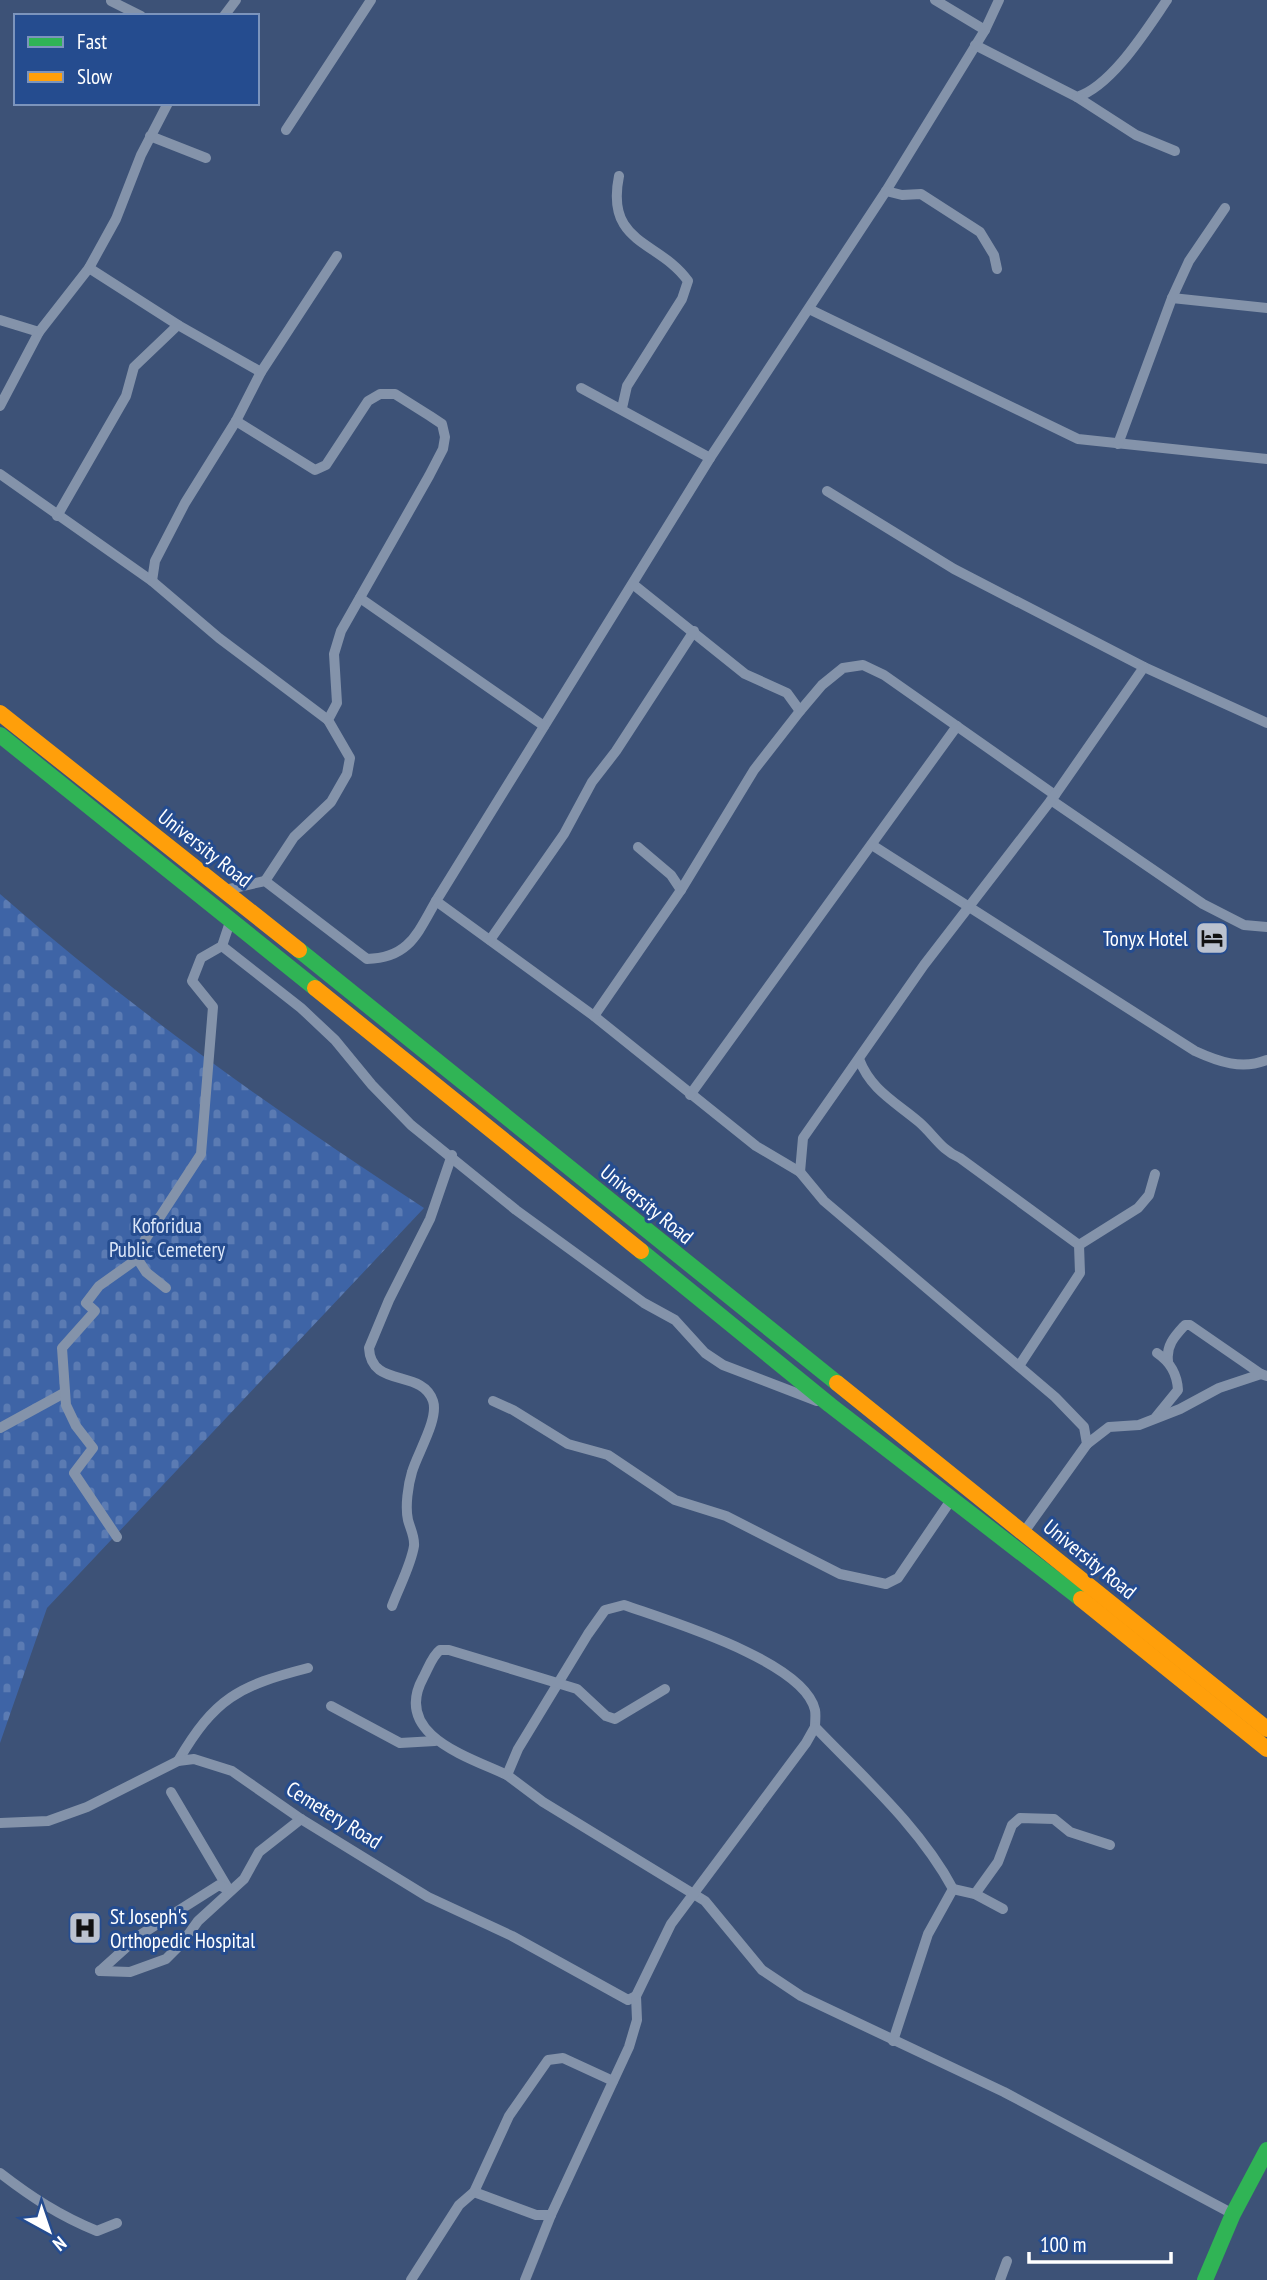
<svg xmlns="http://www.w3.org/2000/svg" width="1267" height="2280" viewBox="0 0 1267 2280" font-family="'PT Sans Narrow',sans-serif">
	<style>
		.cemetery { fill: url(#cemetery-stones) }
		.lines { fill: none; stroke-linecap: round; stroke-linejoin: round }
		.street { stroke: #8493aa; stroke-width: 10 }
		.fast { stroke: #30b455; stroke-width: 16 }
		.slow { stroke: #ff9f0a; stroke-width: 16 }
		.labels { text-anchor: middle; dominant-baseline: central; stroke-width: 6; stroke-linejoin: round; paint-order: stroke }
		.street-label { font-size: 21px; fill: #fff; stroke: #254c8f }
		.poi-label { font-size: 21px; fill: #fff; stroke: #254c8f; text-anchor: end }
		.park-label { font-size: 21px; fill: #dbe6f8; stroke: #254c8f }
	</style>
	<defs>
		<pattern id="cemetery-stones" width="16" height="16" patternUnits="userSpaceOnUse" patternTransform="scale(1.75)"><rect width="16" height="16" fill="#3e64a6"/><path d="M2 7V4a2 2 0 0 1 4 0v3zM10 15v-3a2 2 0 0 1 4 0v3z" fill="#5b7bb3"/></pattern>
	</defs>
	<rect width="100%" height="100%" fill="#3d5277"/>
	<!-- cemetery -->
	<path class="cemetery" d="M0,894C132,1010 277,1112 424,1208L47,1608L0,1743Z"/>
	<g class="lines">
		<!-- street -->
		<g class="street">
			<path d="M935,0L985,30"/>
			<path d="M999,0L985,30L886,191L710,458L436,901L594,1016L756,1146L800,1172L824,1201L1055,1397L1084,1427L1087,1444L1024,1532"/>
			<path d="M111,1L141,16"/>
			<path d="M224,16L236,0"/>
			<path d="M975,45L1077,97C1112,86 1147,29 1167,0"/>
			<path d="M1077,97L1136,135L1175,151"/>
			<path d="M286,130L371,0"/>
			<path d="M150,136L206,158"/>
			<path d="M619,176C605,245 659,240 688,281L682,299L627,386L622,408"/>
			<path d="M886,191L902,195L921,194L980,232L994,255L997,269"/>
			<path d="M89,268L178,325L261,372"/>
			<path d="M1172,298L1267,308"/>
			<path d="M809,309L1078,439L1267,459"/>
			<path d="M0,320L39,332"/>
			<path d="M581,388L710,458"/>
			<path d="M0,406L39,332L89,268L116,219L141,155L168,103"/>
			<path d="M236,421L315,470L326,465L368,401L380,394H395L430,416L442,424L445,437L443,449L429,476L341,631L334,654L337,703L328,720L350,758L347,774L331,802L294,837L265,881"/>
			<path d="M1118,444L1172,298L1189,261L1225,208"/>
			<path d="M0,474L152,581L219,638L328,720"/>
			<path d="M827,491L954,569L1144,667L1267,723"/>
			<path d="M57,516L126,396L134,367L178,325"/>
			<path d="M152,581L155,561L185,503L236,421L261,372L337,256"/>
			<path d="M634,585L745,674L787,693L800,711"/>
			<path d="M360,598L544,726"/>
			<path d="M1051,800L1203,904L1244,925L1267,927"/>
			<path d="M872,845L1195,1051C1219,1062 1242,1070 1267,1060"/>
			<path d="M638,847L671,875L681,890"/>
			<path d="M225,890L265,881L367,959C409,958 417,934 436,901"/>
			<path d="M490,940L564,834L592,782L616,751L694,631"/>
			<path d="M222,946L301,1008L335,1040L372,1085L411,1125L516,1210L644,1303L675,1320L705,1353L723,1365L817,1401"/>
			<path d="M594,1016L681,890L754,770L800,711L822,685L843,668L863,665L884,675L1055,795"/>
			<path d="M859,1059C871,1090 894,1101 919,1122C934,1135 941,1150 960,1158L1079,1245L1080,1273L1019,1366"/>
			<path d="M690,1095L957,726"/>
			<path d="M800,1172L803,1138L924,965L1055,795L1144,667"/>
			<path d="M1079,1245L1138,1208L1149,1195L1155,1174"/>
			<path d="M166,1288L146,1272L135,1255L201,1154L213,1007L192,981L201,958L222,946L230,922"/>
			<path d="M1168,1361C1166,1345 1175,1336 1185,1325H1190L1261,1374"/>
			<path d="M493,1401L513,1410L568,1444L608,1455L675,1500L726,1516L840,1574L886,1584L898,1578L951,1500"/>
			<path d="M1156,1417L1178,1390C1177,1373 1170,1362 1157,1353"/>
			<path d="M0,1428L64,1393"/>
			<path d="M1087,1444L1109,1427L1139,1425L1180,1409L1219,1388L1261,1374L1267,1376"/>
			<path d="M117,1537L74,1473L93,1448L76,1426L66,1405L62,1348L95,1311L86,1303L99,1286L137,1259"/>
			<path d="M392,1606C399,1587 411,1565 414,1546C415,1537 410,1528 408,1520C405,1507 408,1485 412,1472C417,1454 439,1419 433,1401C422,1368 371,1389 369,1348L389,1300L430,1219L452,1155"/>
			<path d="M331,1706L400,1743L435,1741"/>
			<path d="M815,1727C815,1722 816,1715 815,1710C804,1661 669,1621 624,1605L605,1610L588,1634L518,1749L507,1775L543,1802L705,1901L762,1970L801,1996L1004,2092L1233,2214"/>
			<path d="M178,1761C215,1698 238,1686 308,1668"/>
			<path d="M507,1775C469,1757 392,1735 423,1678C428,1669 432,1656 440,1650H449L577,1689L606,1716L615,1719L665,1689"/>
			<path d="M171,1792L229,1890"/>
			<path d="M0,1823L48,1821L87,1807L178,1761L194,1759L232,1771L301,1819L428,1897L512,1936L628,2000L636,1996"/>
			<path d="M953,1889L975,1894L1003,1909"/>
			<path d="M975,1894L998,1862L1012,1825L1020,1818L1054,1819L1070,1832L1110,1845"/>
			<path d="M100,1971L130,1972L166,1959L183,1942L198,1921L244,1879L259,1852L301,1819"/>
			<path d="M100,1971L140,1935L219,1885L229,1890"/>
			<path d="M0,2173C31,2197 60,2216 97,2231L117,2223"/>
			<path d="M474,2192L536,2215H551L629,2047L637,2020L636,1996L671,1924L806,1743L815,1727C863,1777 920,1827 953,1889L928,1934L893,2041"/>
			<path d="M411,2280L459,2205L474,2192L509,2116L548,2060L563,2058L613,2081"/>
			<path d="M525,2280L551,2215"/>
			<path d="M1000,2280L1007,2261"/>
		</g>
		<!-- fast -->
		<g class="fast">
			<path d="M0,735L315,988"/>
			<path d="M299,950L837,1383"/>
			<path d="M641,1251L830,1405L1081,1599"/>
			<path d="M1205,2280L1233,2214L1267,2150"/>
		</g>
		<!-- slow -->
		<g class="slow">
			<path d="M0,713L299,950"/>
			<path d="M315,988L641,1251"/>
			<path d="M837,1383L1267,1729"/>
			<path d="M1081,1599L1267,1749"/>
		</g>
	</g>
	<!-- icons -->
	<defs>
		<symbol id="hotel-square" viewBox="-11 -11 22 22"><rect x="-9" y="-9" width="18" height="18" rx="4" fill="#bbc2cf" stroke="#254c8f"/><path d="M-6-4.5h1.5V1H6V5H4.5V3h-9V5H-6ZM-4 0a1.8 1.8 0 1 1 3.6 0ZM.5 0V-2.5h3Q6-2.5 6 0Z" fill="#111"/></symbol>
		<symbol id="hospital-square" viewBox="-11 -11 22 22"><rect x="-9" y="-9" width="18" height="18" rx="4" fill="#bbc2cf" stroke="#254c8f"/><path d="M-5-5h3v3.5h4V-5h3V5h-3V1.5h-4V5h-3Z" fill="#111"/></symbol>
	</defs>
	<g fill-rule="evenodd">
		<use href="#hotel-square" x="1193" y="919" width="38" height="38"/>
		<use href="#hospital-square" x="66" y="1909" width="38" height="38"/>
	</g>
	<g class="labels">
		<!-- street labels -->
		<g class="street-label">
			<text transform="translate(205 848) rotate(38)">University Road</text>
			<text transform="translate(647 1204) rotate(39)">University Road</text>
			<text transform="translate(1090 1559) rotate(39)">University Road</text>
			<text transform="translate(334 1815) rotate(32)">Cemetery Road</text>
		</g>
		<!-- poi labels -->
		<g class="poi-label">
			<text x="1188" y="938">Tonyx Hotel</text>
			<text x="110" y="1916" text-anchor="start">St Joseph's<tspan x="110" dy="24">Orthopedic Hospital</tspan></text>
		</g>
		<!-- park labels -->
		<g class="park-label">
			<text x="167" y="1225">Koforidua<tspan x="167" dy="24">Public Cemetery</tspan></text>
		</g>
	</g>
	<!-- legend -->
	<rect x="14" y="14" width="245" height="91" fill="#254c8f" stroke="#7c94bc" stroke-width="2"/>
	<rect x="28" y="37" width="35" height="10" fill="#30b455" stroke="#7c94bc" stroke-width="2"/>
	<text x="77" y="49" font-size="21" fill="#ffffff">Fast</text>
	<rect x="28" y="72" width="35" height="10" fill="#ff9f0a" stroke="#7c94bc" stroke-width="2"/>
	<text x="77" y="84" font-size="21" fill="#ffffff">Slow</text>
	<!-- north arrow -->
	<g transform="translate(49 2231) rotate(140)" stroke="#254c8f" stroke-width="5" paint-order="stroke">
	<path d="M0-5L12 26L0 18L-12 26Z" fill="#ffffff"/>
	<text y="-10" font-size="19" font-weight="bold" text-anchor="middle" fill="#ffffff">N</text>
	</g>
	<!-- scale -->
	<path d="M1029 2252v10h142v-10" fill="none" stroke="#ffffff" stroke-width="3.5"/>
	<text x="1040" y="2252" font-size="21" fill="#ffffff" stroke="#254c8f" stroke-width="5" paint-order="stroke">100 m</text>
</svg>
